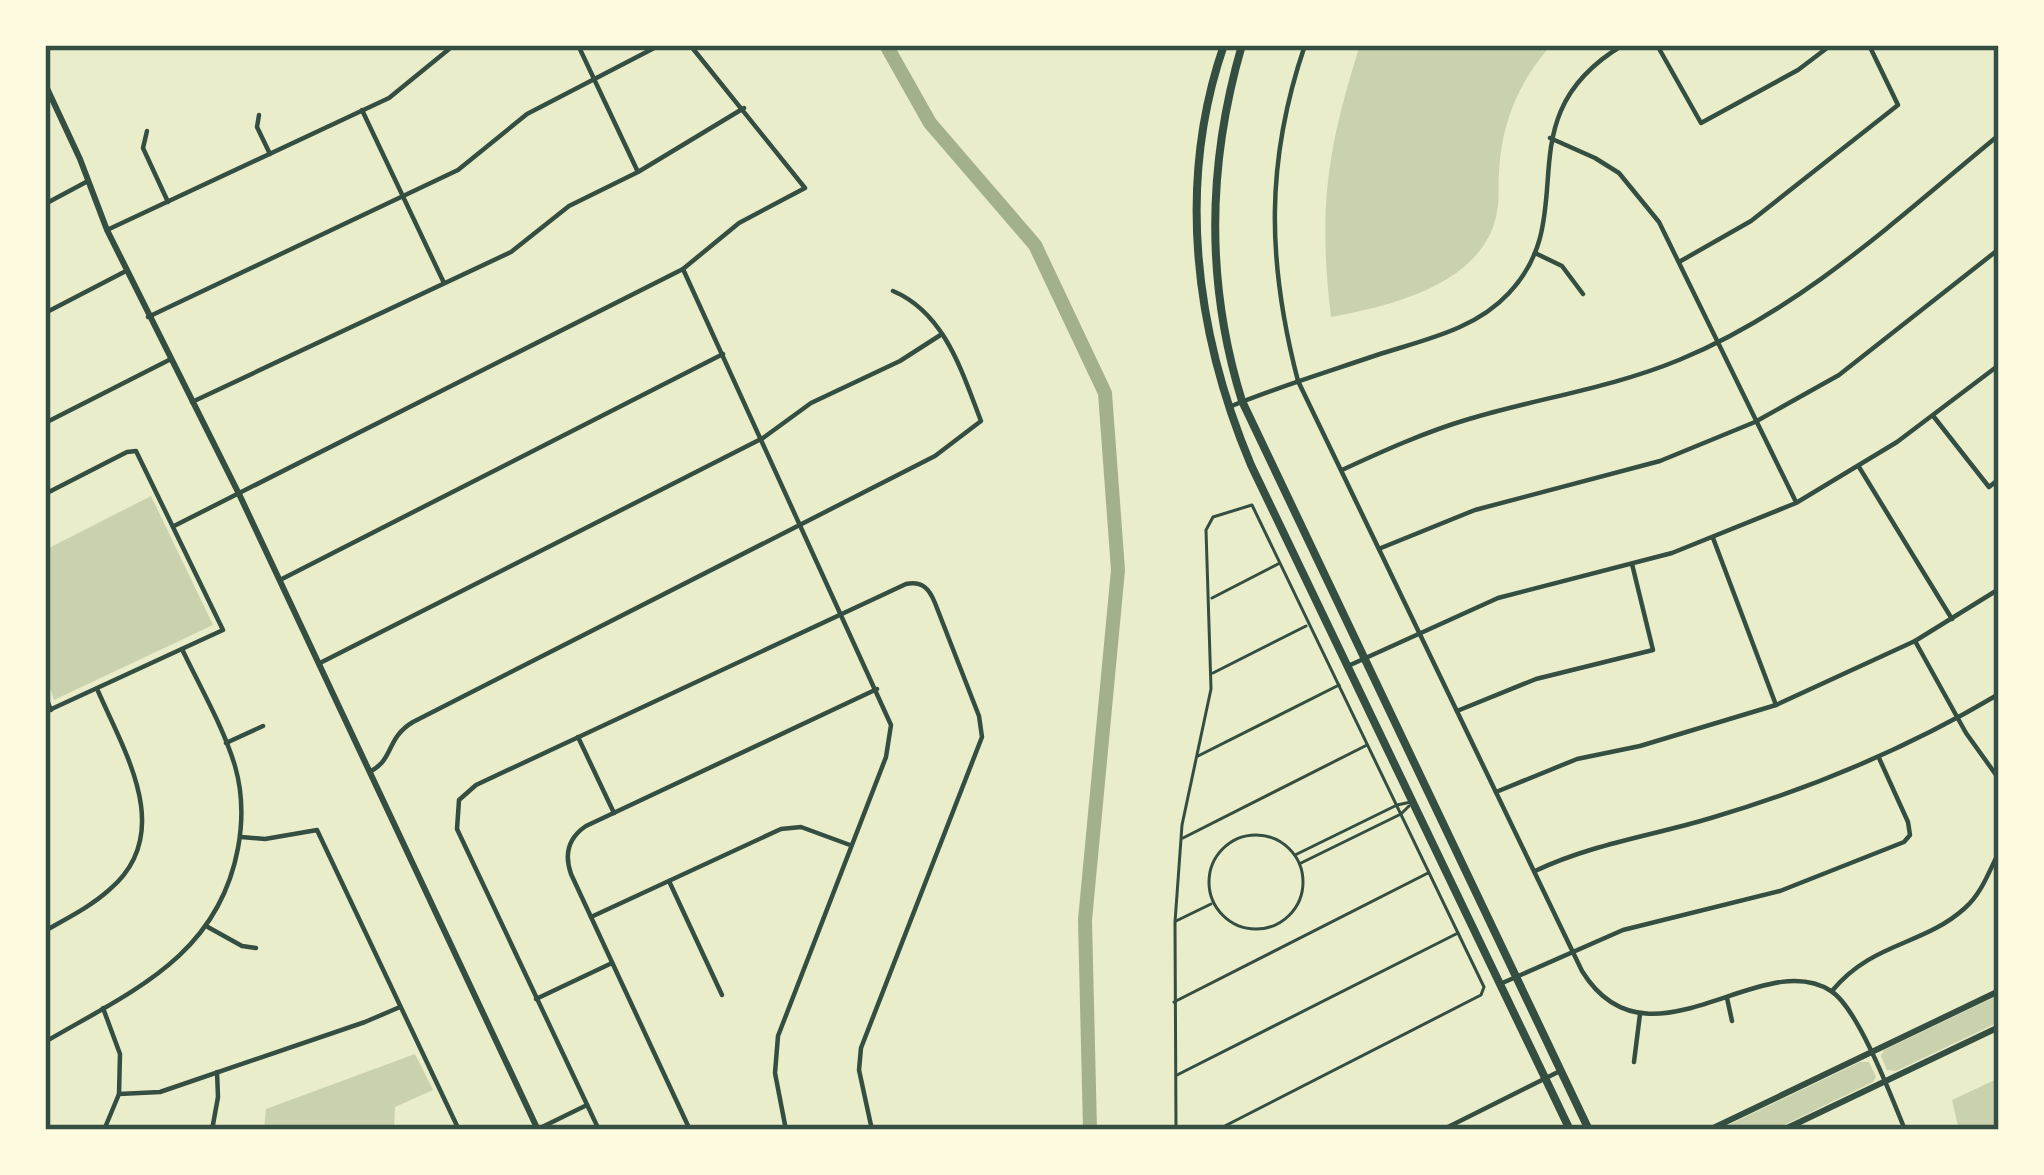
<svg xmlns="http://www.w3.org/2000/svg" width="2044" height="1175" viewBox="0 0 2044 1175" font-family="Poppins,sans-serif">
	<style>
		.green { fill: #cad2ad }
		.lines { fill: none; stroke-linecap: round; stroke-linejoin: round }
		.river { stroke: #a3b18a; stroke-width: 14 }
		.service { stroke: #344e41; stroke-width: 3 }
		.minor { stroke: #344e41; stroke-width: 4.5 }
		.tertiary { stroke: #344e41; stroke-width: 6 }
		.secondary { stroke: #344e41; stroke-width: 8 }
		.neatline { fill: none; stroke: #344e41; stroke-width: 4.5 }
	</style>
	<rect width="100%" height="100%" fill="#e9edc9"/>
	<!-- green -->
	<g class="green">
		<path d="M1360,45H1551C1519,82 1502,121 1499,171C1498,186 1500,201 1496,217C1480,285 1390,306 1331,317C1318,209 1327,149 1360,45Z"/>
		<path d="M151,496L213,625L54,700L45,672V550Z"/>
		<path d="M1999,995V1022L1896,1071L1887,1070L1881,1056L1884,1050Z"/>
		<path d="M415,1054L433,1090L395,1107L394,1130H264L266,1109Z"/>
		<path d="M1860,1062H1869L1876,1077L1873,1082L1774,1130H1718Z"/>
		<path d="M1999,1078V1130H1959L1952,1100Z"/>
	</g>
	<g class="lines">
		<!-- river -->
		<path class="river" d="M886,45L930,123L1035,245L1105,393L1118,570L1085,920L1090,1130"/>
		<!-- service -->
		<g class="service">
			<path d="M1212,598L1278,564"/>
			<path d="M1213,673L1306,626"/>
			<path d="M1198,756L1339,685"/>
			<circle cx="1256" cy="882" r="47"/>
			<path d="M1183,838L1367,745"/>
			<path d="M1295,855L1397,805L1411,802"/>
			<path d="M1301,863L1401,814L1409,806"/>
			<path d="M1176,921L1211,904"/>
			<path d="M1174,1002L1428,873"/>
			<path d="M1177,1075L1458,933"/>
			<path d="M1176,1130L1175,922L1182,825L1211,689L1206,530L1213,517L1252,505L1484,987L1481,995L1217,1130"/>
		</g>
		<!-- minor -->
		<g class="minor">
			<path d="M578,45L637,170"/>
			<path d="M1305,45C1265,162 1267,262 1298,381L1582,971C1648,1078 1761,945 1831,991C1858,1008 1892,1098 1905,1130"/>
			<path d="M1657,45L1701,123L1798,70L1831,45"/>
			<path d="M362,110L444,283"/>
			<path d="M259,115L257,127L270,154"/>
			<path d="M147,131L143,148L168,202"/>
			<path d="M1550,138L1595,158L1619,173L1659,222L1795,500"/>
			<path d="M45,204L88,181"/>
			<path d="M107,230L389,98L454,45"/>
			<path d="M1535,253L1562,266L1583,294"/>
			<path d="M1679,262L1751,221L1898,105L1869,45"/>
			<path d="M683,269L891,725L886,757L778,1036L775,1073L786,1130"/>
			<path d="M45,313L126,271"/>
			<path d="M148,317L458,170L527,114L660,45"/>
			<path d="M192,402L511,252L569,206L638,172L744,108"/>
			<path d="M1229,407C1277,387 1327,372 1377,355C1423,340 1475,330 1509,293C1585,213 1501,118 1623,45"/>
			<path d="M1934,417L1989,487L1999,479"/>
			<path d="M45,423L169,360"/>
			<path d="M1859,467L1952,619"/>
			<path d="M1342,470C1383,451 1425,432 1469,419C1539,398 1611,388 1679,360C1801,310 1899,217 1999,135"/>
			<path d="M45,494L127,452L136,451L223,630L45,712"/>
			<path d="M174,526L683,269L739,223L805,188L690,45"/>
			<path d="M1713,538L1776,705"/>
			<path d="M1381,548L1475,510L1660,461L1755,422L1839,375L1999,249"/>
			<path d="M280,580L723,354"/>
			<path d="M1915,641L1966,733L1999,779"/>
			<path d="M320,663L763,438L811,403L900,361L942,334"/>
			<path d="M1348,666L1498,598L1672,553L1796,503L1897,442L1999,365"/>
			<path d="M45,695L51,710"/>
			<path d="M1457,711L1536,679L1653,650L1632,564"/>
			<path d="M578,737L614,813"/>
			<path d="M226,743L263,726"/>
			<path d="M371,771C394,759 386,738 413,722L935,456L981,421C962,372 945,313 893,291"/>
			<path d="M1496,792L1577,759L1640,746L1776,705L1915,641L1999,589"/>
			<path d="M241,837L265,839L317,830L459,1130"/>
			<path d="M1535,871C1592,844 1651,836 1711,818C1813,788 1908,748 1999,694"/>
			<path d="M669,881L722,995"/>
			<path d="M591,917L781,829L801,827L850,845"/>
			<path d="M206,926L242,946L256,948"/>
			<path d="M45,931C67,918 90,907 109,890C176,834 125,753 98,691"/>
			<path d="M1500,984L1623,930L1780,891L1904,842L1910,835L1908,822L1879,758"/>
			<path d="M1832,991C1872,942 1923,946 1965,908C1982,893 1989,871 1999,852"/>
			<path d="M1727,998L1732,1021"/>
			<path d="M536,999L612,963"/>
			<path d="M103,1008L120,1054L119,1094"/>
			<path d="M45,1042C130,992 218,957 238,848C243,821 243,794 235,766C223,726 200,687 182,649"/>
			<path d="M1634,1062L1640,1014"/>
			<path d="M538,1129L587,1105"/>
			<path d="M104,1130L119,1094L160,1092L365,1022L400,1007"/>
			<path d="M212,1130L218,1097L217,1072"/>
			<path d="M599,1130L457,829L459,800L476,785L906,584C922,581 929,588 935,603L979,716L982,737L861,1048L859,1070L872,1130"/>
			<path d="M690,1130L571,874C564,854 568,838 586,826L877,689"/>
			<path d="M1442,1130L1560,1071"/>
		</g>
		<!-- tertiary -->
		<g class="tertiary">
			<path d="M45,84L80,159L107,230L240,496L538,1130"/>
			<path d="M1709,1130L1999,991"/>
			<path d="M1783,1130L1999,1027"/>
		</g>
		<!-- secondary -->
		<g class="secondary">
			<path d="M1224,45C1176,183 1195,332 1251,465L1570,1130"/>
			<path d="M1242,45C1207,165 1205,282 1242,401L1589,1130"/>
		</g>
	</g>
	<!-- border -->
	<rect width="2044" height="1175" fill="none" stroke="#fefae0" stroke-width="96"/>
	<rect x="48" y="48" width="1948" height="1079" class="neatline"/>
</svg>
